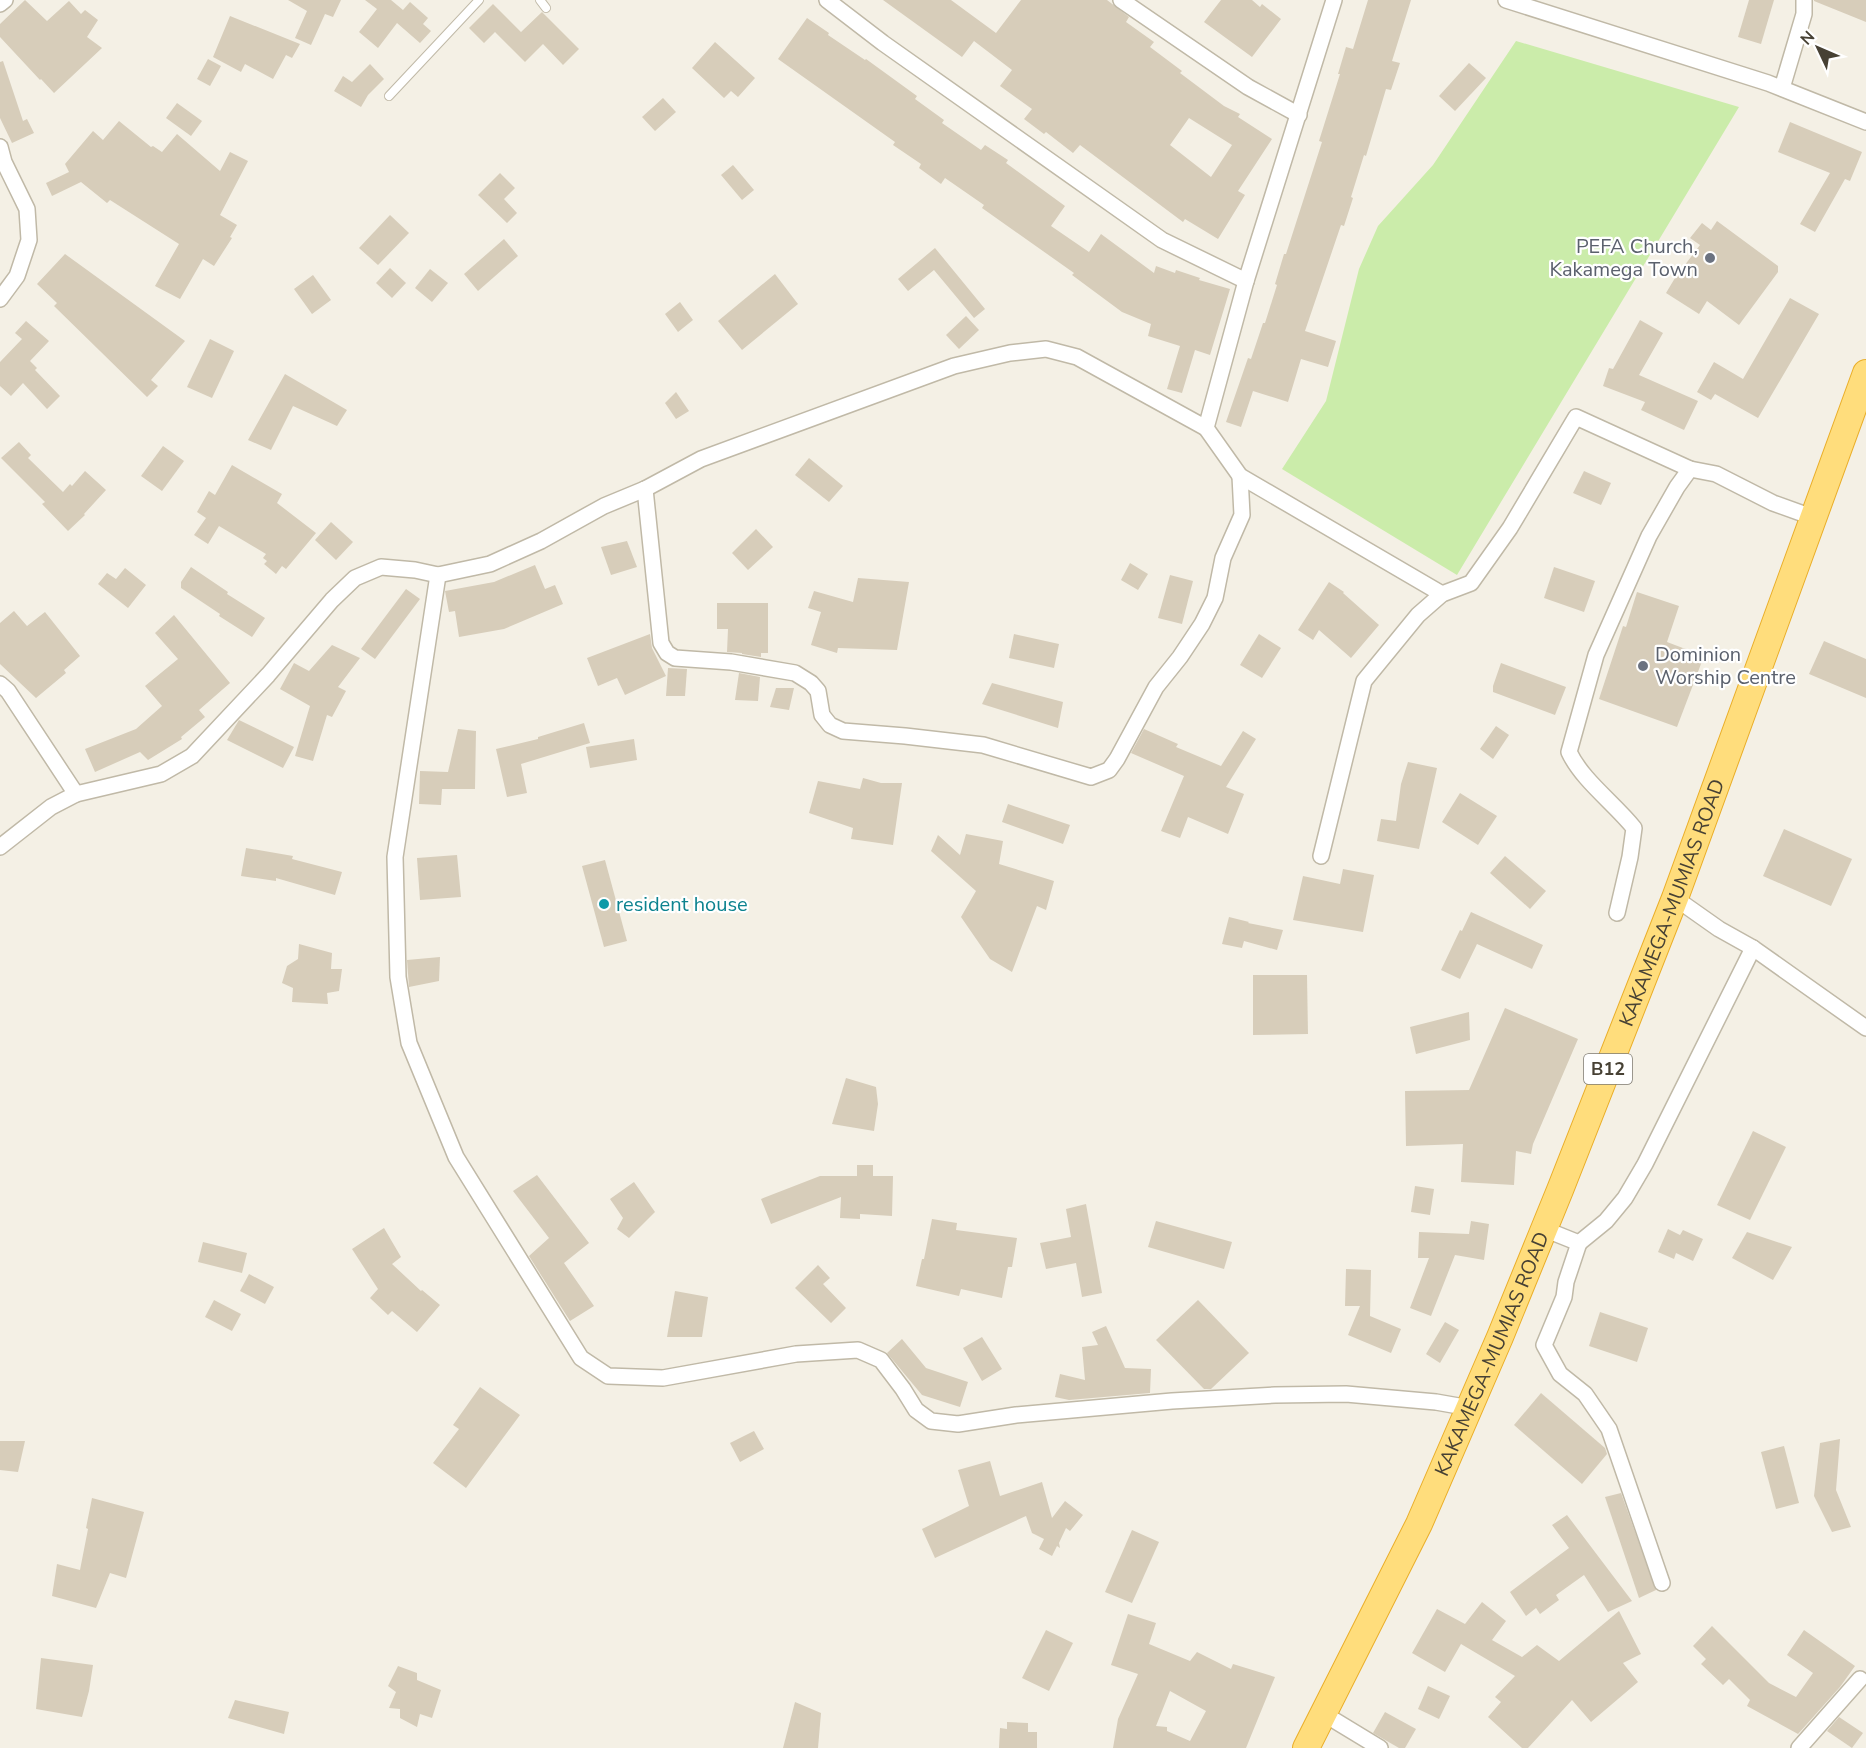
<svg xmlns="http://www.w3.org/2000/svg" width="1866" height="1748" viewBox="0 0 1866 1748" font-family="'Nunito Sans',sans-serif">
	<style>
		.green { fill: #cbecaa }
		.building { fill: #d7cdba; fill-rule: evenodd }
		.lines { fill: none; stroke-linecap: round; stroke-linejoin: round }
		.service-casing { stroke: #c0b9a7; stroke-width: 10 }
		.minor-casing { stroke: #c0b9a7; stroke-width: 18 }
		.trunk-casing { stroke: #eaae29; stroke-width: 28 }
		.service { stroke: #fff; stroke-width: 8 }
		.minor { stroke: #fff; stroke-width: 15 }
		.trunk { stroke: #ffdd7c; stroke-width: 26 }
		.worship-dot { fill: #6b7280; stroke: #fff; stroke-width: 2 }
		.culture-dot { fill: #0f9aa8; stroke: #fff; stroke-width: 2 }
		.labels { text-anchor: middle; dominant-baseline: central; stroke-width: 4.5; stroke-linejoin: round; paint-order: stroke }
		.shield { fill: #fff; stroke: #7e7a71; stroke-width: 1.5 }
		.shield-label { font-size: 18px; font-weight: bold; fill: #474134 }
		.worship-label { font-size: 20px; fill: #5b616d; stroke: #fff; text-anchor: end }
		.street-label { font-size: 20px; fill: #474134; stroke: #fff }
		.culture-label { font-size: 20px; fill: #0d838f; stroke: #fff; text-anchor: start }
	</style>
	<rect width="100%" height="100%" fill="#f4f0e5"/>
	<!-- green -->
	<path class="green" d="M1516,41L1739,107L1457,575L1282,469L1326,401L1359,269L1378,226L1433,165Z"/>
	<!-- building -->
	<g class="building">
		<path d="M25,0L47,21L69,1L81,14L85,10L98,20L87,37L102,48L54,93L41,79L40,80L0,37V24Z"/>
		<path d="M288,0H341L333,17L325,14L311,45L295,38L307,11Z"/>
		<path d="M365,0H391L403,10L410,2L428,18L423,24L431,31L420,43L397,23L378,48L359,32L377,9Z"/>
		<path d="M883,0H951L996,33L1021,0H1107L1129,17L1126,22L1154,42L1150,47L1182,71L1180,73L1224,106L1240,114L1238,117L1272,139L1238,191L1245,195L1218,239L1185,219L1183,222L1080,145L1073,153L1046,132L1044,134L1024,119L1032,109L1000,86L1012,70L974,41L962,57ZM1189,118L1232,145L1211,177L1170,145Z"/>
		<path d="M1221,0H1252L1260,7L1262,4L1281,19L1252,57L1204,22Z"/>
		<path d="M1368,0H1411L1392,61L1400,63L1391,90L1386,89L1366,156L1364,155L1351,197L1353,198L1344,226L1341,225L1305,331L1336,341L1328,367L1301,359L1288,402L1253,391L1241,427L1226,422L1248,358L1251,359L1263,323H1265L1277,285L1275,284L1284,254H1286L1322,142L1319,141L1340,74H1338L1346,47L1353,49Z"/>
		<path d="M1749,0H1774L1761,44L1738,37Z"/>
		<path d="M1814,0H1866V22L1814,1Z"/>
		<path d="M493,4L521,32L542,12L579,49L563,65L543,44L525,62L495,32L484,43L469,28Z"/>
		<path d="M230,16L300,44L292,58L286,55L273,79L245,64L241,72L213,57Z"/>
		<path d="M807,18L829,33L828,35L865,60L866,59L917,96L915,99L944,120L942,123L981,150L985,145L1008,160L1006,163L1065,206L1051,226L1089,252L1101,234L1154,273L1156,266L1175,273L1176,270L1200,278L1199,280L1230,289L1210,355L1195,350L1182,393L1167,389L1180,346L1148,336L1151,324L1122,312L1072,275L1074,273L982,208L984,205L945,178L941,184L919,168L921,164L893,145L895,142L778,59Z"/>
		<path d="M715,42L755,78L738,97L731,91L724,98L692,68Z"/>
		<path d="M208,59L221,66L210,86L197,79Z"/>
		<path d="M3,61L23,121L27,119L34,133L12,143L0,118V62Z"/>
		<path d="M1469,63L1486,78L1455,111L1439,96Z"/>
		<path d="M370,64L384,79L368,95L361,107L334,91L343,76L352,82Z"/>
		<path d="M663,98L676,112L655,131L642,117Z"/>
		<path d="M177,103L202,121L191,136L166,118Z"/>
		<path d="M119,121L151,147L153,146L162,152L177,134L220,171L230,152L248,161L220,215L237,225L230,237L232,238L214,266L203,259L180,299L155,286L179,244L110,200L107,203L81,182L52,196L46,183L69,172L65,164L93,131L103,140Z"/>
		<path d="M1790,122L1862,152L1850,181L1845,179L1815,232L1800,224L1830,173L1778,152Z"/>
		<path d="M733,165L754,190L742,200L721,175Z"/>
		<path d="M500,173L515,188L504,199L517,213L507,223L478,195Z"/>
		<path d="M390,215L409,233L378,265L359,248Z"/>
		<path d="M1717,221L1778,266V272L1739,325L1707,301L1699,314L1666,293L1675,278L1700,245L1690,238L1702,223L1711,230Z"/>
		<path d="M504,239L518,256L478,291L464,274Z"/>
		<path d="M935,248L985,309L974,318L934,270L908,291L898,279Z"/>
		<path d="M65,254L185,341L151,380L158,386L147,397L54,306L57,303L37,284Z"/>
		<path d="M390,268L406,283L392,298L376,283Z"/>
		<path d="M430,269L448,283L432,302L415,288Z"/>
		<path d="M775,274L798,304L742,350L718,321Z"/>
		<path d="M313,275L331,300L312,314L294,289Z"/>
		<path d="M1790,298L1819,314L1758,418L1715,394L1711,400L1697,392L1714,362L1743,379Z"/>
		<path d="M680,302L693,320L678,332L665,314Z"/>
		<path d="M966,316L979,330L959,349L946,335Z"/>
		<path d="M1640,320L1663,333L1639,375L1698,401L1684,430L1641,410L1645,402L1603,386L1609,368L1613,369Z"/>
		<path d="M26,321L49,341L30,361L37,368L35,370L60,396L47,409L23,383L11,396L0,386V362L22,339L15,333Z"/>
		<path d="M210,339L234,351L212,398L187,387Z"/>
		<path d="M285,374L347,410L337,426L293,406L271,450L248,440Z"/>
		<path d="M676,392L689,411L676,419L665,403Z"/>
		<path d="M19,442L31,455L28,458L63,492L70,484L72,486L85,471L106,490L84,514L85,515L68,531L42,504L45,502L1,458Z"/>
		<path d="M163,446L184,461L162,491L141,476Z"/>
		<path d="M809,458L843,486L829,502L795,475Z"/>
		<path d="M232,465L282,494L277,503L316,533L286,569L282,566L276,574L264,564L267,561L263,558L266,554L219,526L208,544L194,535L206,518L197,512L209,491L215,495Z"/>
		<path d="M1584,471L1611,483L1601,505L1573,493Z"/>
		<path d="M331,522L353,542L336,560L315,540Z"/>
		<path d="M756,529L773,547L748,570L732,553Z"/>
		<path d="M627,541L637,567L611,575L601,547Z"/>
		<path d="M1130,563L1148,574L1138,590L1121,580Z"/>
		<path d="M535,565L545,589L555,585L563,604L504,629L459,637L455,611L449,612L445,591L494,582Z"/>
		<path d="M191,567L228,592L227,594L265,618L252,637L219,616L220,614L181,588V582Z"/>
		<path d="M1554,567L1595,581L1584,612L1544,598Z"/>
		<path d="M125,568L146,585L128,608L98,584L107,573L116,579Z"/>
		<path d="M1170,575L1193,581L1182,624L1158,618Z"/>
		<path d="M858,578L909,582L897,650L838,648L837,653L811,645L821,612L808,608L814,591L853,602Z"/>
		<path d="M1329,582L1344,592L1343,593L1379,625L1351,658L1319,630L1313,640L1298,630Z"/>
		<path d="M406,589L420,599L375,659L361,649Z"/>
		<path d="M1637,592L1679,606L1667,642L1704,656L1677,727L1599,699L1623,626L1626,627Z"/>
		<path d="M717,603H768V653H761V657L742,654V653L727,652L728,629H717Z"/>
		<path d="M14,611L27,626L45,612L80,656L64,670L66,673L36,698L0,664V623Z"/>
		<path d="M174,615L230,683L199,710L205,717L181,737L182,739L148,760L140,752L95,772L85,749L136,729L162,706L145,686L178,659L155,633Z"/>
		<path d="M650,634L652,648L666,676L625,695L617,678L598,686L587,658Z"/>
		<path d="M1014,634L1059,644L1054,668L1009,658Z"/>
		<path d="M1259,634L1281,648L1262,678L1240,665Z"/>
		<path d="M1824,641L1866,659V698L1809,674Z"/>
		<path d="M332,645L360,658L338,687L346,691L332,717L327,715L313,761L295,756L310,706L280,689L294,663L309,671Z"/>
		<path d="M1501,663L1566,687L1555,715L1493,692V686Z"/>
		<path d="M668,668L687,669L685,696H666Z"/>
		<path d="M739,673L760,677L758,701L735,700Z"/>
		<path d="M992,683L1063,702L1058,728L982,704Z"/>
		<path d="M776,688H794L789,710L770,707Z"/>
		<path d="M239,720L294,747L283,768L227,740Z"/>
		<path d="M584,723L590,743L521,764L527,793L507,797L496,749L538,739V737Z"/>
		<path d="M1496,726L1509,735L1493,759L1480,749Z"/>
		<path d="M458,729L476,731L475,789H442L441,805L419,804L420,771L448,772Z"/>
		<path d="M1144,729L1178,744L1176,747L1221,766L1243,731L1256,739L1226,787L1244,794L1228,834L1188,817L1180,838L1161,831L1184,776L1131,753Z"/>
		<path d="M634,739L637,760L590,768L586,747Z"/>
		<path d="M1408,762L1437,768L1419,849L1377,841L1381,819L1396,821L1401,784Z"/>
		<path d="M863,778L881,783H902L893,845L851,839L853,828L809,813L818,781L860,789Z"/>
		<path d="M1460,793L1497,816L1478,845L1442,822Z"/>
		<path d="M1008,804L1070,825L1063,844L1002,822Z"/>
		<path d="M1784,829L1852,859L1831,906L1763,876Z"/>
		<path d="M966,834L1003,841L999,864L1054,881L1046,910L1037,906L1012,972L990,959L961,917L976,891L931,851L938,835L960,855Z"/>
		<path d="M246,848L293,856L292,859L342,872L335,895L276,878V881L241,876Z"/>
		<path d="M457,855L461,897L420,900L417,858Z"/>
		<path d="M1505,856L1546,891L1530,909L1490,873Z"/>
		<path d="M605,860L627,941L604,947L582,866Z"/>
		<path d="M1343,869L1374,875L1363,932L1293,920L1303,876L1340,884Z"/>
		<path d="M1471,912L1543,945L1532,969L1477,944L1460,979L1441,970L1460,930L1462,931Z"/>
		<path d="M1229,917L1249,922L1248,923L1283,930L1277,950L1244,941L1242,948L1222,944Z"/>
		<path d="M299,944L332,953L331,969H342L339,991L327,993L328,1004L292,1002L293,988L282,983L287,966L298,959Z"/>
		<path d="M440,957L439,981L409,987L407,960Z"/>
		<path d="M1253,975H1307L1308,1034L1253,1035Z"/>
		<path d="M1505,1008L1578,1039L1533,1144L1531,1154L1516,1151L1514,1185L1461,1182L1463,1144L1406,1146L1405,1091L1469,1090Z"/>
		<path d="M1469,1012L1470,1040L1416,1054L1410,1027Z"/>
		<path d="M846,1078L876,1087L878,1104L874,1131L832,1124Z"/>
		<path d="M1753,1131L1786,1147L1750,1220L1717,1205Z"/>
		<path d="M857,1165H873V1176H893L892,1216L860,1214V1219L840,1218L841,1197L771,1224L761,1199L820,1176H857Z"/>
		<path d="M537,1175L589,1243L564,1263L594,1306L570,1321L529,1256L549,1238L513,1191Z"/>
		<path d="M634,1182L655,1212L629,1238L617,1229L623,1218L610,1199Z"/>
		<path d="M1415,1186L1434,1189L1430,1215L1411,1212Z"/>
		<path d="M1086,1204L1102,1293L1082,1297L1076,1263L1046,1269L1040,1243L1071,1237L1066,1209Z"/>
		<path d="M932,1219L957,1223L956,1230L1017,1238L1012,1267H1008L1002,1298L961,1289L959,1296L916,1286L922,1259H924Z"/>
		<path d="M1156,1221L1232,1242L1224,1269L1148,1247Z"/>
		<path d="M1471,1221L1489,1224L1484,1260L1455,1255L1431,1316L1410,1308L1429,1258H1418L1419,1232L1469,1234Z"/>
		<path d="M384,1228L401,1257L392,1264L421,1291L422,1290L440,1305L417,1332L392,1311L388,1315L370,1298L378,1289L352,1249Z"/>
		<path d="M1668,1229L1680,1235L1683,1230L1703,1239L1693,1261L1676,1253L1674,1259L1658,1252Z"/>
		<path d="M1747,1232L1792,1247L1773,1280L1732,1258Z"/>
		<path d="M203,1242L247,1253L242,1273L198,1262Z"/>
		<path d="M818,1265L830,1278L823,1284L846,1308L831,1323L795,1288Z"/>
		<path d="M1346,1269L1371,1270L1370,1316L1401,1329L1391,1353L1348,1335L1360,1306H1345Z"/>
		<path d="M249,1274L274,1287L265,1304L240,1291Z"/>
		<path d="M675,1291L708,1297L702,1337H667Z"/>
		<path d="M214,1300L241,1314L232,1331L205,1317Z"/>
		<path d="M1198,1300L1249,1353L1211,1389H1204L1156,1340Z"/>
		<path d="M1600,1312L1648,1328L1637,1362L1589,1346Z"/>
		<path d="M1445,1322L1459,1330L1440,1363L1426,1354Z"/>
		<path d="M1106,1326L1125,1368L1151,1369L1150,1393L1069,1400L1055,1397L1060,1374L1085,1380L1082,1347L1098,1345L1092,1332Z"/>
		<path d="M982,1337L1002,1369L982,1381L963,1348Z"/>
		<path d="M902,1339L926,1368L968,1382L960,1407L922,1395L887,1353Z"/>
		<path d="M480,1387L520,1415L466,1488L433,1463L459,1429L453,1425Z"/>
		<path d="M1541,1393L1605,1448L1607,1454L1582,1484L1514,1425Z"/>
		<path d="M754,1431L764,1449L740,1462L730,1443Z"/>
		<path d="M1840,1439L1836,1490L1851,1527L1832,1532L1814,1496L1820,1443Z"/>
		<path d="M0,1441H25L18,1472L0,1470Z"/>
		<path d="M1784,1446L1799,1503L1776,1509L1761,1452Z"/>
		<path d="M990,1461L1000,1496L1042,1482L1052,1518L1065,1501L1083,1515L1070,1531L1066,1528L1059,1543L1060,1548L1057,1546L1052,1556L1039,1549L1044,1539L1032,1533L1026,1516L935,1558L922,1529L969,1506L958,1470Z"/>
		<path d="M1621,1493L1656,1590L1639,1598L1605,1497Z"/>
		<path d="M92,1498L144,1512L126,1578L110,1573L96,1608L52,1596L57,1564L80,1570L88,1529L86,1528Z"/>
		<path d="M1567,1515L1632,1601L1608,1612L1584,1575L1556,1595L1559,1600L1540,1614L1536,1608L1526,1616L1510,1592L1569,1548L1552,1525Z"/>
		<path d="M1132,1530L1159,1542L1132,1603L1105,1592Z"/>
		<path d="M1482,1602L1506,1621L1492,1640L1522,1657L1537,1645L1559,1661L1619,1611L1641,1654L1623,1663L1638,1682L1591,1722L1572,1700L1528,1748H1522L1488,1717L1501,1702L1495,1697L1515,1676L1461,1644L1445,1672L1412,1653L1437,1609L1465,1624Z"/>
		<path d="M1128,1614L1156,1623L1149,1644L1190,1661L1197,1652L1231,1669L1233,1664L1275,1677L1246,1748H1113L1118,1719L1138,1674L1111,1665ZM1170,1691L1206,1711L1190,1741L1167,1731V1727L1156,1726Z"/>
		<path d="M1712,1626L1769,1683L1796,1697L1813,1673L1787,1655L1804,1630L1855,1666L1840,1687L1798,1734L1747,1706L1750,1700L1729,1679L1723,1685L1701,1664L1706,1659L1693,1646Z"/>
		<path d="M1046,1630L1073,1643L1049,1691L1022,1678Z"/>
		<path d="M41,1658L93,1665L89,1691L82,1717L36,1709Z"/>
		<path d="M398,1666L417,1673V1680L441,1690L432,1718L420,1714L417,1727L400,1718V1709L389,1708L396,1692L388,1686Z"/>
		<path d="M1428,1686L1450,1696L1439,1719L1418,1709Z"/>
		<path d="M235,1700L289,1712L284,1734L228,1718Z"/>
		<path d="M795,1702L821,1713L818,1748H783Z"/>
		<path d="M1385,1712L1416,1729L1405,1748H1399L1373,1733Z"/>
		<path d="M1839,1717L1863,1733L1852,1748L1827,1731Z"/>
		<path d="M1007,1722L1028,1723V1732H1037V1748H999L1000,1728L1007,1729Z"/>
	</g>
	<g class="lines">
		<defs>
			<g id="service">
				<path d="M540,0L546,8"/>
				<path d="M389,96L479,0"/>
			</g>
			<g id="minor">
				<path d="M827,0L883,43L1162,240L1246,281L1334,0"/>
				<path d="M1121,0L1248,87L1299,115"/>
				<path d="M1506,0L1768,83L1866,122"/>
				<path d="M0,4L5,0"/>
				<path d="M1782,88L1804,14V0"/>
				<path d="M0,147L4,162L27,209L29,240L17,276L0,299"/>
				<path d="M1246,281L1206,428L1240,476L1442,594"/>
				<path d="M645,489L661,643L667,653L675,658L731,662L795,673L811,683L818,691L822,715L830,725L843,731L905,736L983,745L1091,777L1109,770L1117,759L1156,687L1180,657L1202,624L1215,598L1223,558L1242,515L1240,476"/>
				<path d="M438,575L395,857L398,977L409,1043L456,1157L581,1358L608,1376L663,1378L796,1354L858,1350L881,1360L903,1389L916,1410L931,1421L958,1424L1016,1415L1172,1401L1275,1395L1346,1394L1436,1402L1470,1408"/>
				<path d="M0,684L8,691L76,794"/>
				<path d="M0,847L51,807L76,794L161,774L192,756L268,675L332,600L355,578L381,567L415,570L438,575L490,564L541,541L604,506L645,489L701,459L954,366L1010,353L1046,349L1077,357L1206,428"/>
				<path d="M1321,856L1364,681L1418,615L1442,594L1471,583L1510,528L1576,417L1690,469"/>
				<path d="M1675,898L1719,929L1753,948L1866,1028"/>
				<path d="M1617,913L1630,857L1634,828C1614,803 1582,780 1569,752L1596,655L1649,536L1677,487L1690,469L1716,474L1773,503L1812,517"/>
				<path d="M1544,1229L1579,1243L1606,1221L1625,1198L1645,1164L1753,948"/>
				<path d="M1579,1243L1566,1282L1564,1297L1544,1345L1560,1374L1585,1394L1609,1429L1662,1583"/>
				<path d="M1324,1714L1380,1748"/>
				<path d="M1799,1748L1860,1679"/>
			</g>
			<g id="trunk">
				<path id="s1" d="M1306,1748L1419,1524L1500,1337L1560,1190L1675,898L1866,373"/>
			</g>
		</defs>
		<!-- service casing -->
		<use href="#service" class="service-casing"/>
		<!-- minor casing -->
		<use href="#minor" class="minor-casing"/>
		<!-- trunk casing -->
		<use href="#trunk" class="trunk-casing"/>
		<!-- service -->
		<use href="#service" class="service"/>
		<!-- minor -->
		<use href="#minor" class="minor"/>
		<!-- trunk -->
		<use href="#trunk" class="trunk"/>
	</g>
	<!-- markers -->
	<g class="worship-dot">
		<circle cx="1710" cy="258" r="6"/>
		<circle cx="1643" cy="666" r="6"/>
	</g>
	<circle class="culture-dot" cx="604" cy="904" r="6"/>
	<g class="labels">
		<!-- shield labels -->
		<rect class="shield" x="1584" y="1054" width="48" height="30" rx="4.5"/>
		<g class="shield-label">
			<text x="1608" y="1069">B12</text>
		</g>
		<!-- worship labels -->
		<g class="worship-label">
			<text x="1698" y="246">PEFA Church,<tspan x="1698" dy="23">Kakamega Town</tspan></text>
			<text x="1655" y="654" text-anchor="start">Dominion<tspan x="1655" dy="23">Worship Centre</tspan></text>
		</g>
		<!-- street labels -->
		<g class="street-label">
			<text stroke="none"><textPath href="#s1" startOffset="922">KAKAMEGA-MUMIAS ROAD</textPath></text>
			<text stroke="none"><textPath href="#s1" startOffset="436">KAKAMEGA-MUMIAS ROAD</textPath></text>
		</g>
		<!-- culture labels -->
		<g class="culture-label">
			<text x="616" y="904">resident house</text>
		</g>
	</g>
	<!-- north arrow -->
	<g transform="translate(1818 48) rotate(314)" stroke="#ffffff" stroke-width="4.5" paint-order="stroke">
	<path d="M0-4.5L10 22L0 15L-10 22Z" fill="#474134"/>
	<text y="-9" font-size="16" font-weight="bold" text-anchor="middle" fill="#474134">N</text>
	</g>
</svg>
